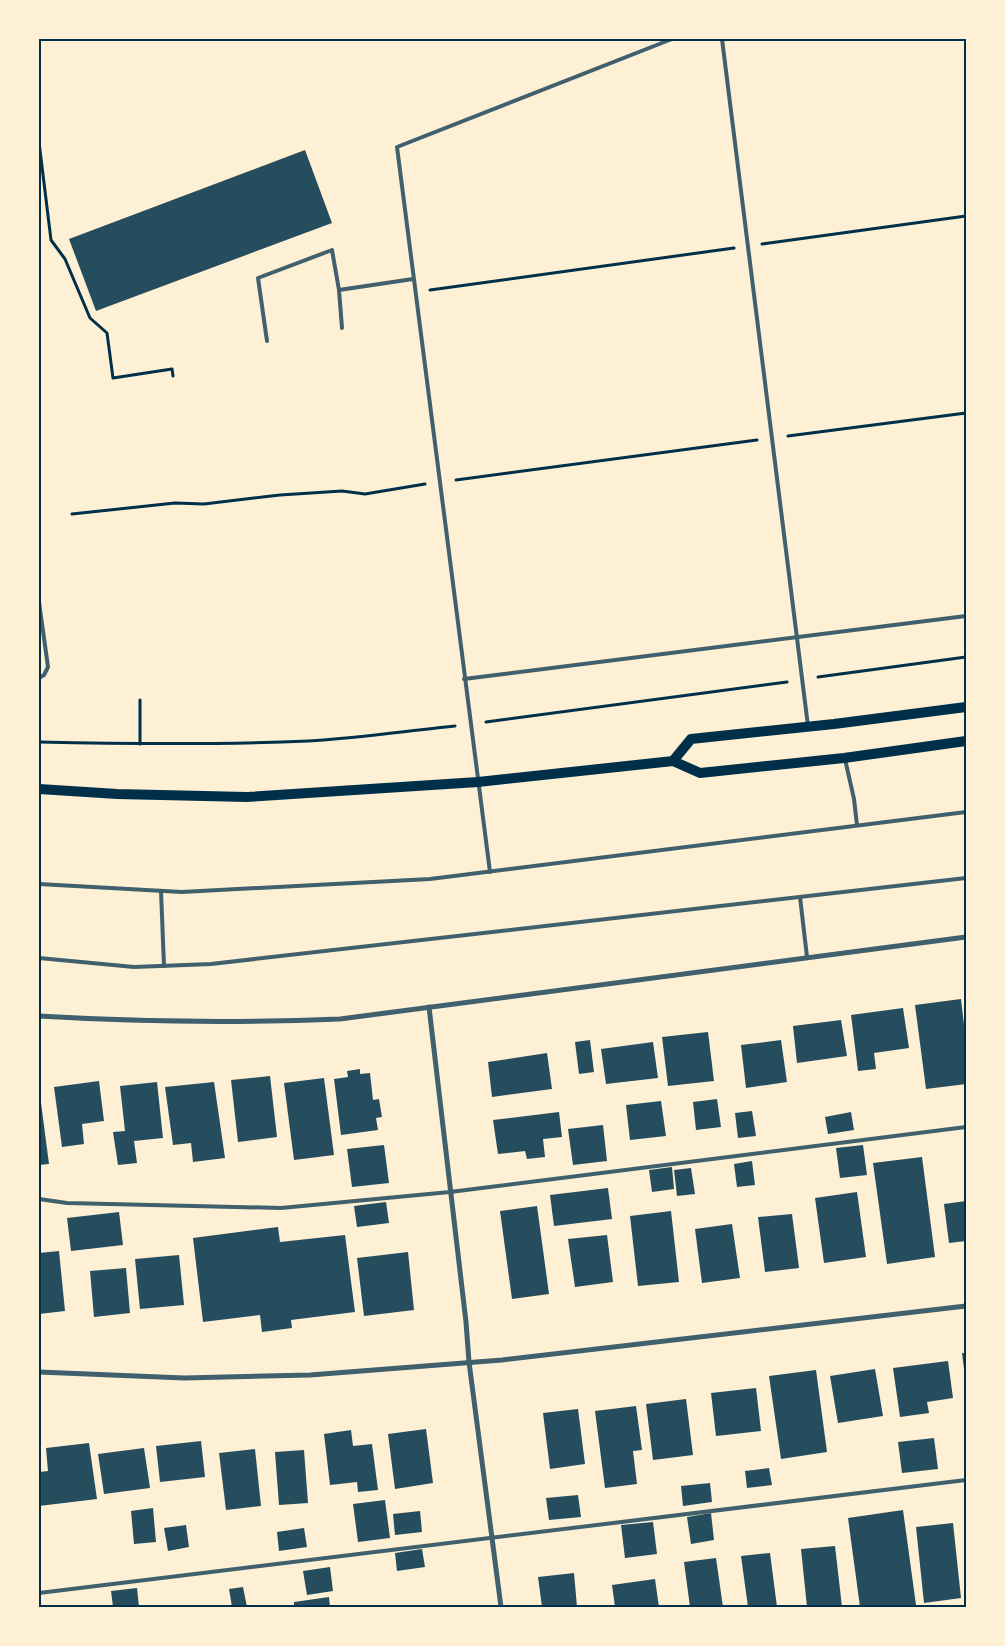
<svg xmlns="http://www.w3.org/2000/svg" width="1005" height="1646" viewBox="0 0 1005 1646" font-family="'Times New Roman',serif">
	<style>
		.building { fill: #264d5e }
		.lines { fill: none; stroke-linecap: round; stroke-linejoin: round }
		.path { stroke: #003049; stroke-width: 3 }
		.service { stroke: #3f606c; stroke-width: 4 }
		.minor { stroke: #3f606c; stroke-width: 5 }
		.secondary { stroke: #003049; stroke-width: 10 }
		.neatline { fill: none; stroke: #003049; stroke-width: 2 }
	</style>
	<rect width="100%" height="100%" fill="#fdf0d5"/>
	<!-- building -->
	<g class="building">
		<path d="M305,150L332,223L96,311L69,239Z"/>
		<path d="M961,999L966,1042V1084L926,1089L915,1005Z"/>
		<path d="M903,1008L909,1048L874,1053L876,1069L858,1071L851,1015Z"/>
		<path d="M841,1020L847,1056L797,1063L793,1026Z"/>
		<path d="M708,1032L714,1081L668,1086L662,1037Z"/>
		<path d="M590,1040L594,1072L579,1074L575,1042Z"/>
		<path d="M781,1040L787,1082L746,1088L741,1045Z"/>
		<path d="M653,1042L658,1078L606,1084L601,1049Z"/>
		<path d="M547,1053L552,1089L492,1097L488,1062Z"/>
		<path d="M360,1069V1074L370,1073L373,1100L379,1099L382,1117L376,1118L378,1130L341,1135L334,1079L348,1077L347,1071Z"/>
		<path d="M270,1076L277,1137L238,1142L231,1080Z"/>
		<path d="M324,1078L334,1155L294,1160L284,1083Z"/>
		<path d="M99,1081L104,1121L82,1124L84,1144L62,1147L54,1087Z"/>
		<path d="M157,1082L163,1138L134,1141L137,1163L118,1165L113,1132L125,1131L120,1086Z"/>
		<path d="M214,1082L225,1158L193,1162L191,1143L173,1145L165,1087Z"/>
		<path d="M39,1095H40L49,1164L39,1165Z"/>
		<path d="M717,1099L721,1127L696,1130L693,1102Z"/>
		<path d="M661,1101L666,1136L630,1140L626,1105Z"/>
		<path d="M752,1111L756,1136L738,1138L735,1113Z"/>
		<path d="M559,1112L562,1137L543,1139L545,1157L527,1159L525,1151L498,1154L493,1120Z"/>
		<path d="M851,1112L854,1130L828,1134L825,1117Z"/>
		<path d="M603,1125L607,1161L573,1165L568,1129Z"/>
		<path d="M384,1145L389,1183L352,1187L347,1149Z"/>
		<path d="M863,1145L867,1175L840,1178L836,1148Z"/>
		<path d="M922,1157L935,1257L887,1264L873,1163Z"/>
		<path d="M752,1161L755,1185L737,1187L734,1164Z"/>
		<path d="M672,1167L674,1189L652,1192L649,1170Z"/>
		<path d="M691,1168L695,1194L677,1196L674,1170Z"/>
		<path d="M608,1188L612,1219L554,1226L550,1195Z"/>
		<path d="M857,1192L866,1257L824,1263L815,1198Z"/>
		<path d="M966,1201V1241L949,1243L944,1204Z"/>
		<path d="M386,1202L389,1223L357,1227L354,1206Z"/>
		<path d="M537,1206L549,1294L512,1299L500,1211Z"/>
		<path d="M671,1211L679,1282L638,1286L630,1216Z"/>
		<path d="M119,1212L123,1245L71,1251L67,1218Z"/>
		<path d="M792,1214L799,1268L765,1272L758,1217Z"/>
		<path d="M732,1224L740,1278L702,1283L695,1229Z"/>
		<path d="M278,1227L280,1242L345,1235L355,1312L291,1320L292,1328L262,1332L260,1315L203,1322L193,1238Z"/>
		<path d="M607,1235L613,1282L575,1287L568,1239Z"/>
		<path d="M59,1251L65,1311L39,1314V1253Z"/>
		<path d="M408,1252L414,1310L364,1316L357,1258Z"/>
		<path d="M179,1255L184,1305L140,1309L135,1259Z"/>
		<path d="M126,1268L130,1313L94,1317L90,1271Z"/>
		<path d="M962,1353H966V1377H965Z"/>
		<path d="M948,1361L953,1398L927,1402L929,1413L900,1417L893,1368Z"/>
		<path d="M875,1369L883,1416L838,1423L830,1376Z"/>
		<path d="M816,1370L827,1452L781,1459L769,1376Z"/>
		<path d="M756,1388L761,1431L716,1436L711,1393Z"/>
		<path d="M686,1399L693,1455L653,1460L646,1404Z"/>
		<path d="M636,1406L642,1450L633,1451L637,1484L605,1488L595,1411Z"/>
		<path d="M578,1409L585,1464L550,1469L543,1413Z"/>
		<path d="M426,1429L433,1483L395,1489L388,1434Z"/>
		<path d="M351,1430L353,1446L372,1444L378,1490L358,1492L357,1482L330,1485L324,1434Z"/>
		<path d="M934,1438L938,1469L902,1473L898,1442Z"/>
		<path d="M201,1441L205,1477L160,1482L156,1446Z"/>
		<path d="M89,1443L97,1499L39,1506V1472L48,1471L46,1448Z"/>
		<path d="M144,1448L150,1488L104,1494L98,1454Z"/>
		<path d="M255,1449L261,1506L226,1510L219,1453Z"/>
		<path d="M304,1450L308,1503L279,1505L275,1452Z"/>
		<path d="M769,1468L772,1485L747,1488L745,1471Z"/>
		<path d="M710,1483L712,1502L683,1506L681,1486Z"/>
		<path d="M578,1495L581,1517L549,1520L546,1498Z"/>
		<path d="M385,1500L390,1538L358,1542L353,1504Z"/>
		<path d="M153,1508L156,1542L134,1544L131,1511Z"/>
		<path d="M903,1510L916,1605L901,1607H860L848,1518Z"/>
		<path d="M420,1511L422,1532L395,1535L393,1514Z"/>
		<path d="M711,1513L714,1540L691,1544L687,1517Z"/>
		<path d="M653,1522L657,1554L625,1558L621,1525Z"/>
		<path d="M953,1523L961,1598L924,1603L916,1527Z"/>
		<path d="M186,1525L189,1547L168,1551L164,1528Z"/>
		<path d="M304,1528L307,1547L279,1551L277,1532Z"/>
		<path d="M835,1546L842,1607H807L801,1549Z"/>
		<path d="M422,1549L425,1567L397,1571L395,1553Z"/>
		<path d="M770,1553L777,1607H748L741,1556Z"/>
		<path d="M716,1558L723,1607H690L684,1562Z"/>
		<path d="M330,1567L333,1591L307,1595L303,1571Z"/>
		<path d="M574,1573L577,1607H542L538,1577Z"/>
		<path d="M655,1579L659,1607H615L612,1585Z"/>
		<path d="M243,1587L247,1607H232L229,1589Z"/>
		<path d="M137,1588L139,1607H113L111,1591Z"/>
		<path d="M329,1597L330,1607H294V1602Z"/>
	</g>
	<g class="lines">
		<!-- path -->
		<g class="path">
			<path d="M39,142L51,240L65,259L90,318L107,333L113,378L172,369L173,376"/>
			<path d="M762,244L966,216"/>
			<path d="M430,290L734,248"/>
			<path d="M788,436L966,413"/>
			<path d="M456,480L757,440"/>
			<path d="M72,514L175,503L204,504L280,495L342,491L365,494L425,484"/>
			<path d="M818,677L966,657"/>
			<path d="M140,700V744"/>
			<path d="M486,722L787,682"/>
			<path d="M39,742C129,744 218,745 308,741C357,738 406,731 455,726"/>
		</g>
		<!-- service -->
		<g class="service">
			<path d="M722,39L808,726"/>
			<path d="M339,290L342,328"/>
			<path d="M267,341L258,278L332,250L339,290L413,279"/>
			<path d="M39,602L48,667L44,675L39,678"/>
			<path d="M464,679L966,616"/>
			<path d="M845,759L854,799L857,825"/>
			<path d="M490,872L397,147L672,39"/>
			<path d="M39,884L182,892L430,879L966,812"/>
			<path d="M161,891L164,966"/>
			<path d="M800,897L807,957"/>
			<path d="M39,958L134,967L211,964L966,878"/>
			<path d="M39,1199L67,1203L281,1208L450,1192L966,1127"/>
			<path d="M39,1593L966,1480"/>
		</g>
		<!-- minor -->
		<g class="minor">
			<path d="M429,1007L466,1322L469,1362L501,1607"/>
			<path d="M39,1016C139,1022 239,1023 340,1019L966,937"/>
			<path d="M39,1372L184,1378L310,1375L502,1360L966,1306"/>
		</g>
		<!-- secondary -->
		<g class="secondary">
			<path d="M673,761L691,739L834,724L966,707"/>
			<path d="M39,789L117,794L247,797L478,782L673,761L700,773L844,758L966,741"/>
		</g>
	</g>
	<!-- border -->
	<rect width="1005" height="1646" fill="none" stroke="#fdf0d5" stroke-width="80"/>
	<rect x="40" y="40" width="925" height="1566" class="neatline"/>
</svg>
